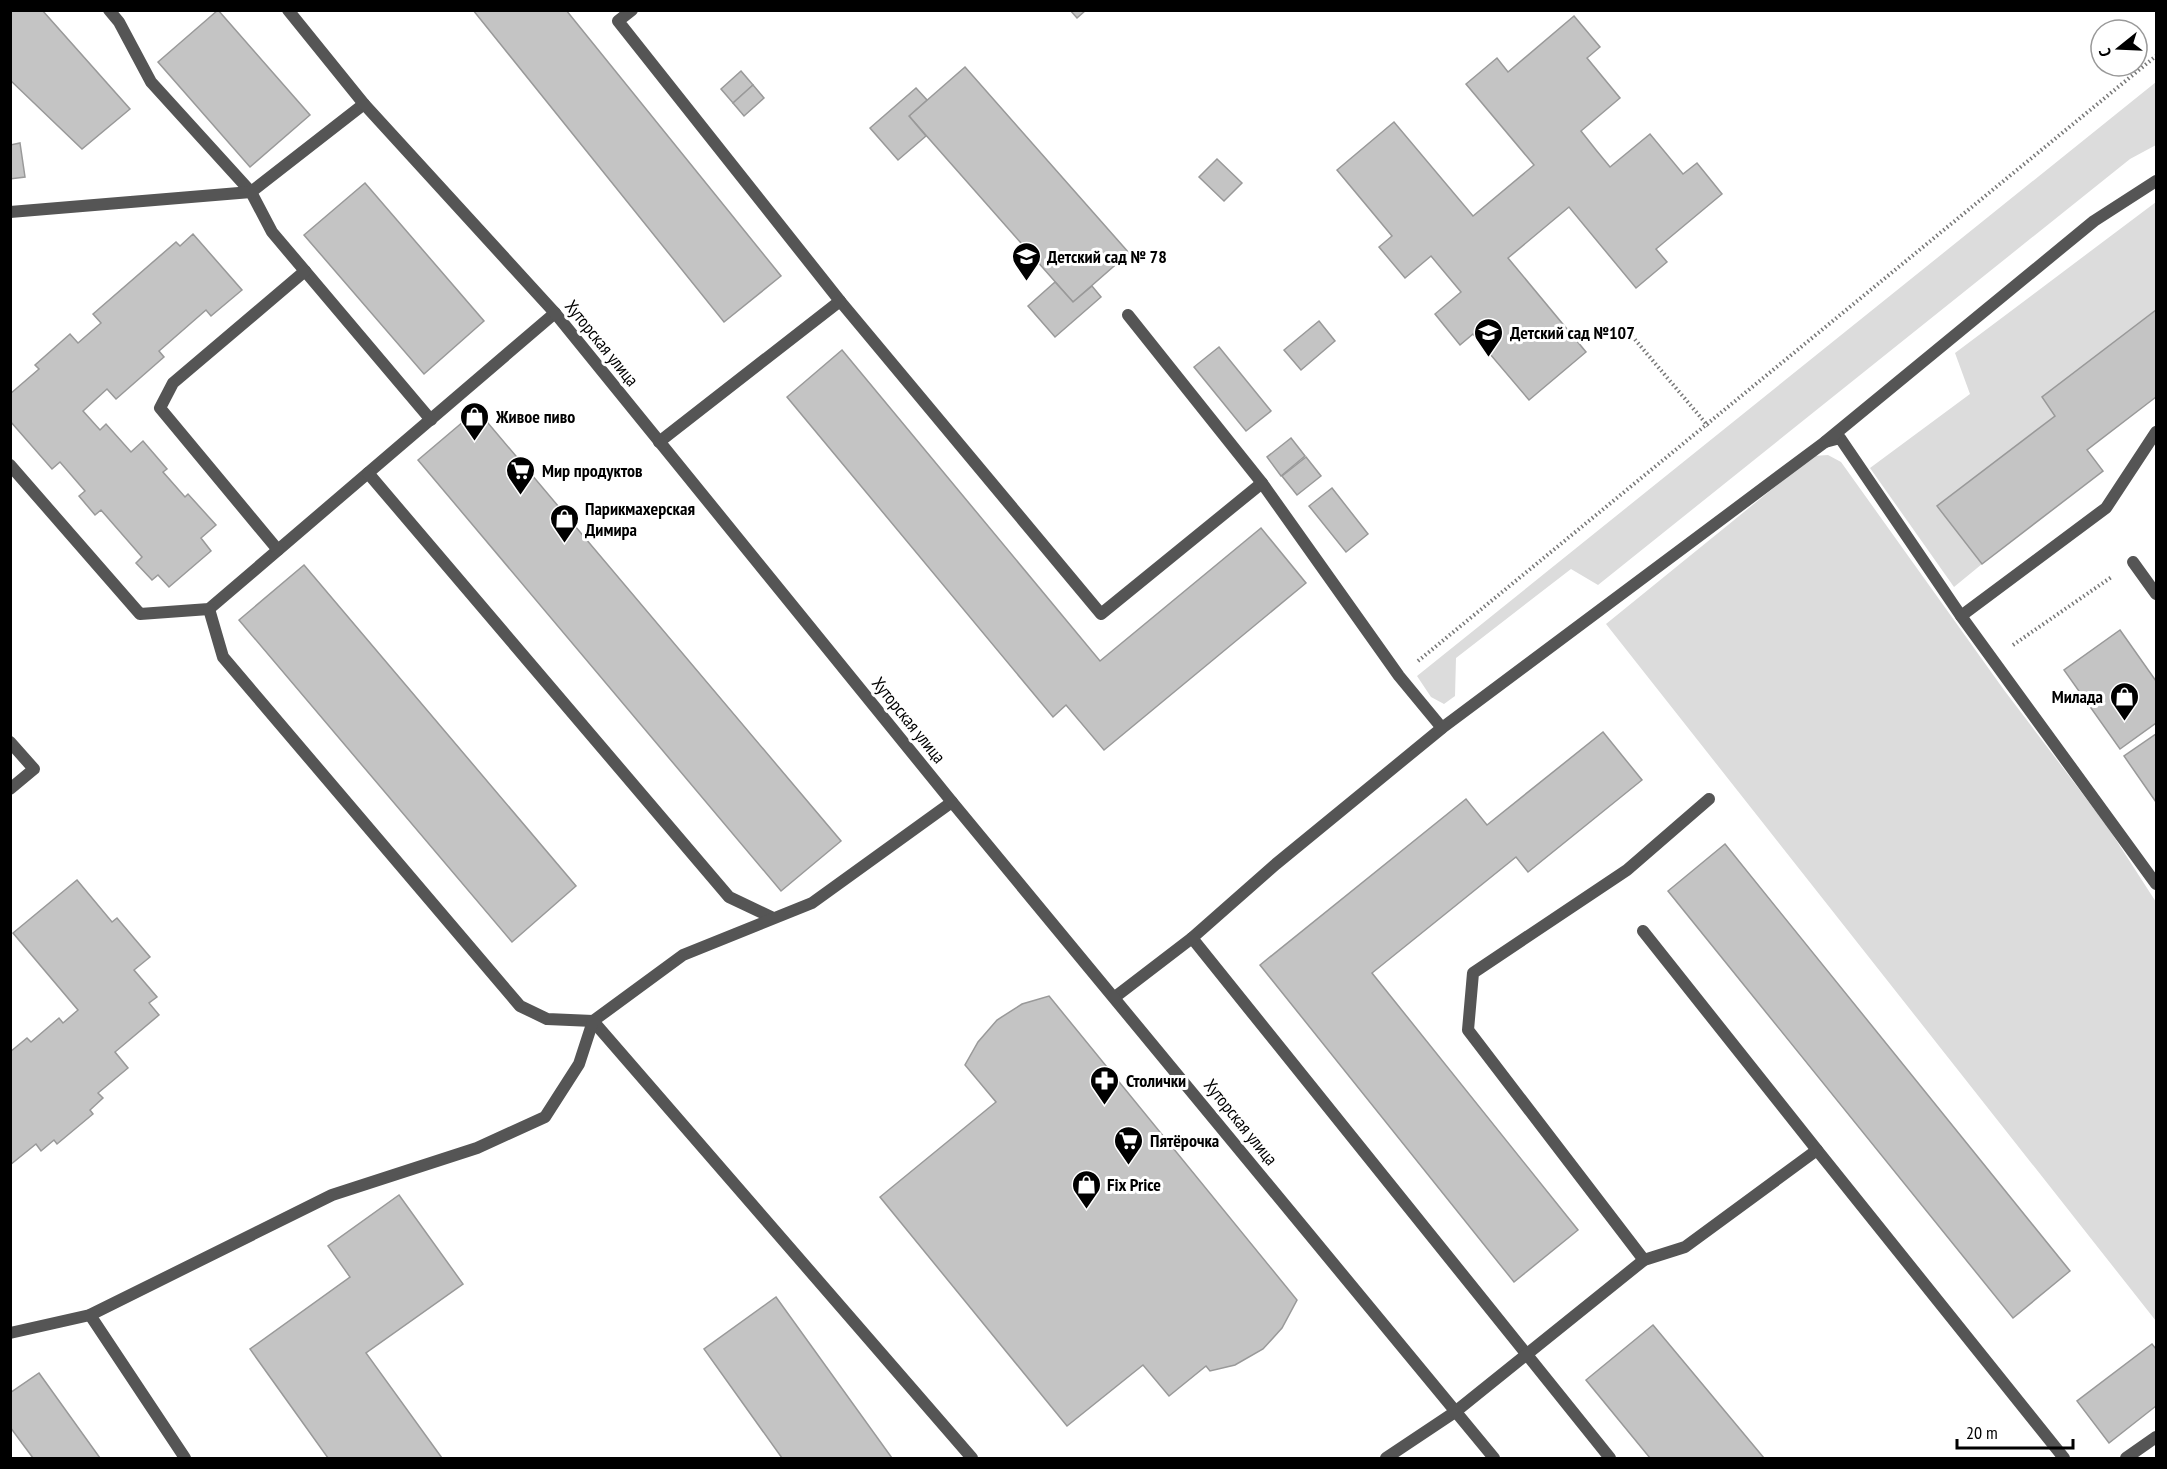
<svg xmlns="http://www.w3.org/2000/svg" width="2167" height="1469" viewBox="0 0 2167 1469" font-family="'PT Sans Narrow',sans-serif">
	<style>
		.green { fill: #dcdcdc }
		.building { fill: #c4c4c4; stroke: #999; stroke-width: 1.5 }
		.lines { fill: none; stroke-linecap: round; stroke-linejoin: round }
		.path { stroke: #777; stroke-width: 4; stroke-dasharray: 1.5 3; stroke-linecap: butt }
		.service { stroke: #555; stroke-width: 12 }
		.minor { stroke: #555; stroke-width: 12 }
		.tertiary { stroke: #555; stroke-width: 12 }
		.labels { text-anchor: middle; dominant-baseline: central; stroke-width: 6; stroke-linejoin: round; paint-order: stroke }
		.poi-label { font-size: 18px; font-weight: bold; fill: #000; stroke: #fff; text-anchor: start }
		.street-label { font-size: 18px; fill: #000; stroke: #fff }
	</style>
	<rect width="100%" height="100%" fill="#fff"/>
	<!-- green -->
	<g class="green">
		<path d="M2156,82V145L2130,159L1598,585L1571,569L1456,658L1455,696L1444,704L1431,697L1417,676Z"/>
		<path d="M2156,202V310L2042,397L2055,416L1937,506L1982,564L1954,587L1870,468L1970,394L1955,353Z"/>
		<path d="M1828,455L1841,462L2004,690L2107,826L2156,902V1321L1606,624L1813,456Z"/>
	</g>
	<!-- building -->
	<g class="building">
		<path d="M10,10H42L130,109L82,149L10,80Z"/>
		<path d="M218,10L310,115L250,167L158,62Z"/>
		<path d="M473,10H566L781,276L724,322Z"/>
		<path d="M1070,10H1086L1077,18Z"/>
		<path d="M1574,16L1600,47L1587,58L1620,98L1581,131L1596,150L1610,167L1650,134L1683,174L1697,163L1722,194L1656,249L1667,262L1636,288L1569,207L1508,258L1586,352L1529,400L1473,334L1460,345L1435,314L1461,292L1431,256L1405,278L1379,247L1392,236L1337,170L1394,122L1473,216L1534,165L1466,84L1497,58L1508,72Z"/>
		<path d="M965,67L1129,253L1073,302L909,116Z"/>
		<path d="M741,71L753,85L733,103L721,89Z"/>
		<path d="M753,85L764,98L744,116L733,103Z"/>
		<path d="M916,88L927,100L909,116L926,136L898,160L870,128Z"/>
		<path d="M20,143L25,177L10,179V145Z"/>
		<path d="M1217,159L1242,183L1224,201L1199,177Z"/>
		<path d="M365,183L484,321L424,374L304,235Z"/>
		<path d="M193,234L242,290L211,316L206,310L159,351L164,357L116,399L107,389L83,411L100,430L106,424L131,452L143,441L167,469L163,472L185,497L188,494L216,525L201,538L211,551L169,587L158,575L152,580L136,563L142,557L101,510L95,515L79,496L85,491L60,462L52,469L10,421V394L39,369L35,365L70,334L78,343L101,323L93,314L176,242L180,246Z"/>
		<path d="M1055,282L1073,302L1092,286L1101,297L1055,337L1028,306Z"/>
		<path d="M2156,310V397L2087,450L2103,471L1982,564L1937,506L2055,416L2042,397Z"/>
		<path d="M1319,321L1335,341L1301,370L1284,350Z"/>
		<path d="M1219,347L1271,411L1246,431L1194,367Z"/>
		<path d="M842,350L1100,661L1261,528L1306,583L1104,750L1066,705L1053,717L787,397Z"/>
		<path d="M477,410L841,841L781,891L418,460Z"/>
		<path d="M1291,438L1305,456L1281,476L1267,457Z"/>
		<path d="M1306,457L1321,476L1297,495L1282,476Z"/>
		<path d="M1332,488L1368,534L1346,552L1309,506Z"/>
		<path d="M304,565L576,886L512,942L239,620Z"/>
		<path d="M2120,630L2156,681V723L2120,749L2064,670Z"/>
		<path d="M1603,732L1642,780L1528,872L1516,857L1372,973L1578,1230L1514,1282L1260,965L1466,799L1487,825Z"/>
		<path d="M2156,734V802L2124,756Z"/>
		<path d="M1725,844L2070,1271L2013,1318L1668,891Z"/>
		<path d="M77,880L112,922L117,918L150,957L134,970L157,997L149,1003L159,1015L115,1052L128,1068L98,1093L103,1098L90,1110L93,1114L57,1144L54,1140L41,1151L36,1144L10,1165V1052L27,1038L31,1042L59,1018L63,1023L78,1010L13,933Z"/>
		<path d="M1049,996L1297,1300L1282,1328L1263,1349L1235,1365L1210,1371L1206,1366L1169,1396L1143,1365L1067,1426L880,1197L996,1102L965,1065L978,1042L997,1020L1022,1004Z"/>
		<path d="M399,1195L463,1284L366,1353L442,1458H328L250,1349L350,1277L328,1246Z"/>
		<path d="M776,1297L892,1458H782L704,1349Z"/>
		<path d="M1653,1325L1764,1458H1650L1586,1380Z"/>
		<path d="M2152,1344L2156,1349V1406L2109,1443L2077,1401Z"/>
		<path d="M39,1373L100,1458H33L10,1427V1393Z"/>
	</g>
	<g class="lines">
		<!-- path -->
		<g class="path">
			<path d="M1632,336L1708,426"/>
			<path d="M2013,645L2113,576"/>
			<path d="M1418,661L2156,56"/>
		</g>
		<!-- service -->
		<g class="service">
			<path d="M109,10L119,22L151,82L251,192L272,232L431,420"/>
			<path d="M632,10L618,21L840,301L1101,614L1262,483"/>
			<path d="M10,212L251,192L364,104"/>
			<path d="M1128,315L1262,483L1399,676L1442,728"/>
			<path d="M659,442L840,301"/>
			<path d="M1825,442L1840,438L1961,616L2156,884"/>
			<path d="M10,465L140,614L209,609L555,313"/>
			<path d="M368,473L729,897L771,917"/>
			<path d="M278,550L160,408L173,383L305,271"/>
			<path d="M2133,562L2156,594"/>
			<path d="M209,609L223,657L520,1006L547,1019L593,1021L972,1458"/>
			<path d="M1961,616L2106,508L2156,432"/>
			<path d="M10,742L34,769L10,789"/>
			<path d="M1643,931L1817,1150"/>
			<path d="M1192,938L1610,1458"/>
			<path d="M1644,1260L1468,1030L1473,973L1627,870L1709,799"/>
			<path d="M90,1315L185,1458"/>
			<path d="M10,1333L90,1315L332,1195L477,1148L545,1117L579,1064L593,1021L683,955L812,903L952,802"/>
			<path d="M1386,1458L1455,1412L1644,1260L1685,1247L1817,1150L2064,1458"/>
			<path d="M2126,1458L2156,1437"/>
		</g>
		<!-- minor -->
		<path class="minor" d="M1115,997L1192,938L1276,864L1442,728L1825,442L2094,221L2156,181"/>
		<!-- tertiary -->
		<path class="tertiary" d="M288,10L364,104L555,313L952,802L1494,1458"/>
	</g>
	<!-- icons -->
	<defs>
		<symbol id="school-pin" viewBox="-11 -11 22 30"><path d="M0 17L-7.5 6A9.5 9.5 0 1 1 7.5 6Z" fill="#000" stroke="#fff"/><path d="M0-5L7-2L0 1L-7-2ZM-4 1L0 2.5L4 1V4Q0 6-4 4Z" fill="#fff"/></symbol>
		<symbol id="shop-pin" viewBox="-11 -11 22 30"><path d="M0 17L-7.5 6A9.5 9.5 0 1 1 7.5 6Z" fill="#000" stroke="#fff"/><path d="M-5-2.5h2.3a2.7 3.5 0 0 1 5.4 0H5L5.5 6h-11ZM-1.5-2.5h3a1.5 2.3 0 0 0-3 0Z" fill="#fff"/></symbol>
		<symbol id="supermarket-pin" viewBox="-11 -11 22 30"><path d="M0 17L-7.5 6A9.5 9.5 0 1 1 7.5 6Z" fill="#000" stroke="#fff"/><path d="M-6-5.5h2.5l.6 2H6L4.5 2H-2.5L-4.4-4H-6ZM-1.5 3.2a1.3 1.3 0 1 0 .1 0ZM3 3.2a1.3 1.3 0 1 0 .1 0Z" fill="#fff"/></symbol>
		<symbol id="pharmacy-pin" viewBox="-11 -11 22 30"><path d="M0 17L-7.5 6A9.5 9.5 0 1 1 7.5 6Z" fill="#000" stroke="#fff"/><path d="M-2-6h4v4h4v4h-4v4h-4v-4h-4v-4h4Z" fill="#fff"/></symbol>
	</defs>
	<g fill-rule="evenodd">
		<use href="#school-pin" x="1010" y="240" width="33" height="45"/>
		<use href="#school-pin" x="1472" y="316" width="33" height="45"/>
		<use href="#shop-pin" x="458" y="400" width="33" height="45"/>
		<use href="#supermarket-pin" x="504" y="454" width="33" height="45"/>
		<use href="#shop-pin" x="548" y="502" width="33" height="45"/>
		<use href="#shop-pin" x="2108" y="680" width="33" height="45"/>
		<use href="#pharmacy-pin" x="1088" y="1064" width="33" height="45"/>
		<use href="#supermarket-pin" x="1112" y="1124" width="33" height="45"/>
		<use href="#shop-pin" x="1070" y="1168" width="33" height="45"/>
	</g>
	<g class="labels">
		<!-- poi labels -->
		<g class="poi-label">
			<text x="1047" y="256">Детский сад № 78</text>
			<text x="1510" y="332">Детский сад №107</text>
			<text x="496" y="416">Живое пиво</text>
			<text x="542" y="470">Мир продуктов</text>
			<text x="585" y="508">Парикмахерская<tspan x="585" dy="21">Димира</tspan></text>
			<text x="2103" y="696" text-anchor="end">Милада</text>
			<text x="1126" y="1080">Столички</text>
			<text x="1150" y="1140">Пятёрочка</text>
			<text x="1107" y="1184">Fix Price</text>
		</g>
		<!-- street labels -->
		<g class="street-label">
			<text transform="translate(602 343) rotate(51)">Хуторская улица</text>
			<text transform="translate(909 720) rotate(51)">Хуторская улица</text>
			<text transform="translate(1241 1122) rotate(51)">Хуторская улица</text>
		</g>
	</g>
	<!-- border -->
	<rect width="2167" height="1469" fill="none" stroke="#000000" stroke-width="24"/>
	<!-- north arrow -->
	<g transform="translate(2119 48) rotate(252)"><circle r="28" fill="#ffffff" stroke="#999999" stroke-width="1.5"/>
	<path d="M0-4.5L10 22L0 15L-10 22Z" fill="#000000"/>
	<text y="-9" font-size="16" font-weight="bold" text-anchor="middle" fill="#000000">С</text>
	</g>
	<!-- scale -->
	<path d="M1957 1439v9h116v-9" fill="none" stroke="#000000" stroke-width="3"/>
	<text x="1966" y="1439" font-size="18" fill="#000000" stroke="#ffffff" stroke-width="4.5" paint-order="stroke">20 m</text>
</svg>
